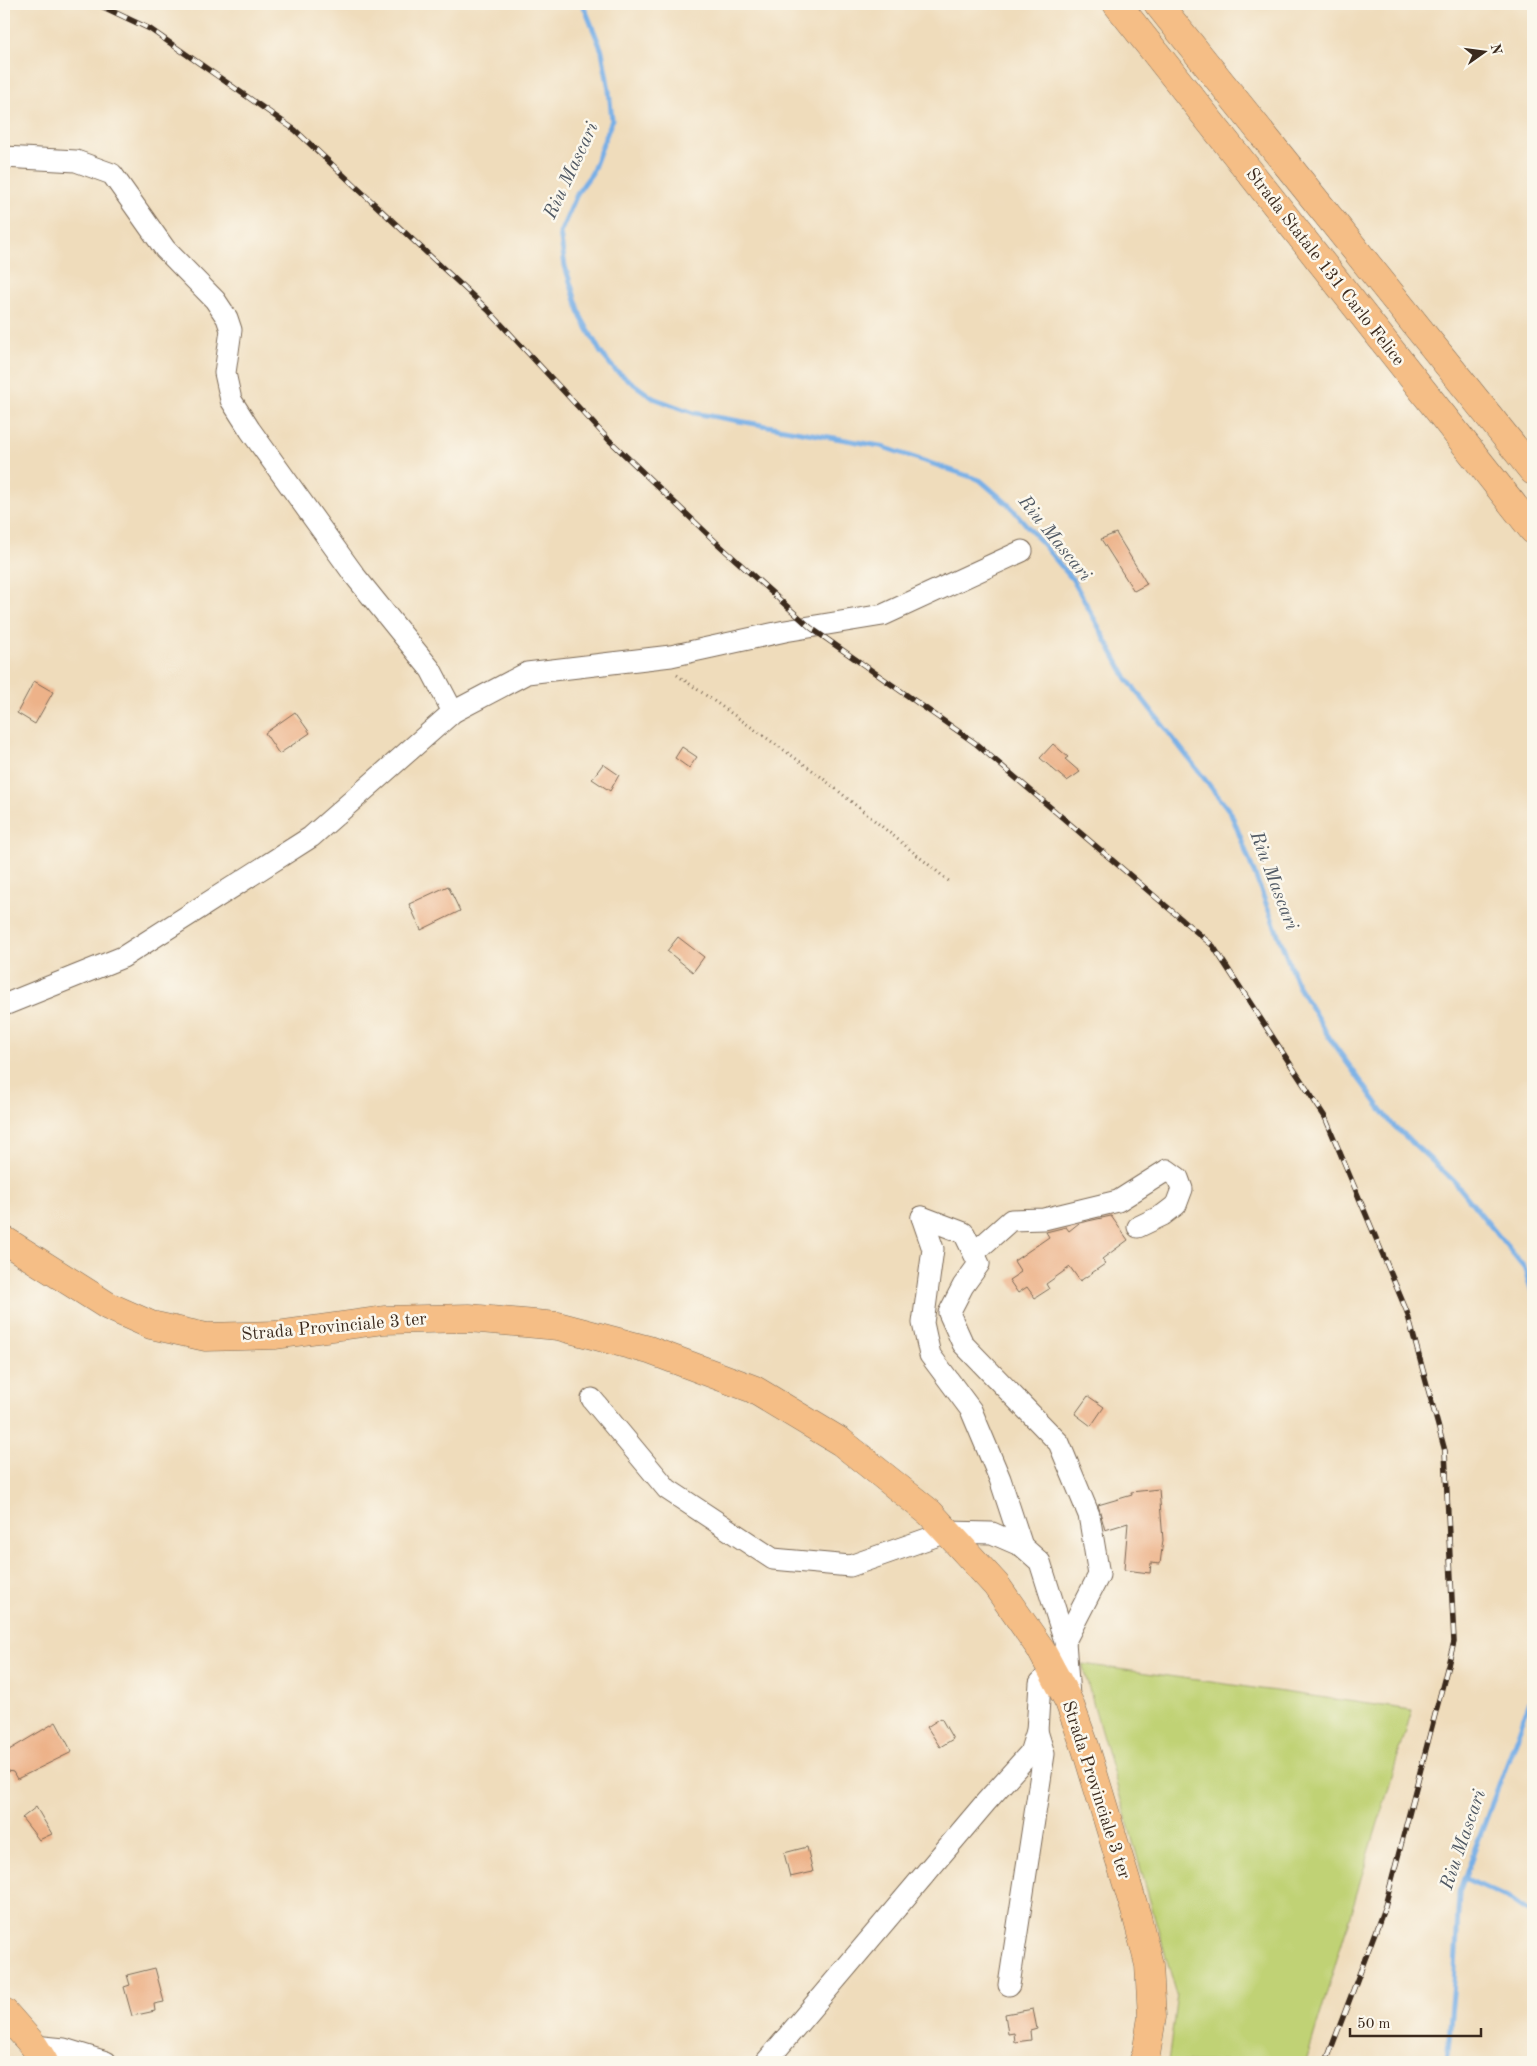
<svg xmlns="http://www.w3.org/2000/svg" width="1537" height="2066" viewBox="0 0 1537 2066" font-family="'Old Standard TT',serif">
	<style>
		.green { fill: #c0d275; stroke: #7e7e4a }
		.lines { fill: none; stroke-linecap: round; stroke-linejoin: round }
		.stream { stroke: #77afe6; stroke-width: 5 }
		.building { fill: #edb289 }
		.minor-casing { stroke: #7a6855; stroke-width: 23 }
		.major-casing { stroke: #7a6855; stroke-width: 29 }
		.highway-casing { stroke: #7a6855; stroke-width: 29 }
		.path { stroke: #7a6855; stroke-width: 3; stroke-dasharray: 1 4; stroke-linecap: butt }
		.minor { stroke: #fff; stroke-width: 21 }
		.major { stroke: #f5be86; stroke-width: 28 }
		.highway { stroke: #f5be86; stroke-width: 28 }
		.rail-casing { stroke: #3b2a1e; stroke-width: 5.5 }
		.rail { stroke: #fbf7ec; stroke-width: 4; stroke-dasharray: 11; stroke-linecap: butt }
		.labels { text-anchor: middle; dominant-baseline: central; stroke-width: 5; stroke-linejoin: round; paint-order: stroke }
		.street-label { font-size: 18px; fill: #3b2a1e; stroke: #fbf7ec }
		.water-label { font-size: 19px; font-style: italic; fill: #505964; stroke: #fbf7ec }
	</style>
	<rect width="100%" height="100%" fill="#fbf7ec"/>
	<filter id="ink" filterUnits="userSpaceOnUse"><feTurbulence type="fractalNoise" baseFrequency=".02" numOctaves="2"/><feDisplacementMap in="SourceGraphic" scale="10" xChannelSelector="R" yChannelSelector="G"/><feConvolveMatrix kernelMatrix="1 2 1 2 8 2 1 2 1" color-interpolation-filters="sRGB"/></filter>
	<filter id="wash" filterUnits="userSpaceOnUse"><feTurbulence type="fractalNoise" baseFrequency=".0096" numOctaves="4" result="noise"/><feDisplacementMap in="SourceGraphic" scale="20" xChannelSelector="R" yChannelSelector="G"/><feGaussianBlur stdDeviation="1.12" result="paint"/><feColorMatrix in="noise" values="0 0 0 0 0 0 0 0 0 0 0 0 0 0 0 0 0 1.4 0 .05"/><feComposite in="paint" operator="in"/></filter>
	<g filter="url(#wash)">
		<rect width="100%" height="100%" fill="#efdcbb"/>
		<!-- green -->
		<path class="green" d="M1082,1664L1412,1710L1306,2062H1168L1177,1995Z"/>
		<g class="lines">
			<!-- stream -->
			<g class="stream">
				<path d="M583,4L602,51L609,90L612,120L592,173L578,192L560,233L565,266L581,317L601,353L615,370L653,398L694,413L880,446L980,480L1011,507L1073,580L1127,679L1231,813L1298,986L1332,1042L1392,1124L1454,1181L1524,1267L1533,1295"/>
				<path d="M1464,1878L1512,1900L1533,1915"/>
				<path d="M1447,2062L1455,1970L1459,1892L1533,1693"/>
			</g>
		</g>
		<g id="blocks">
			<!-- building -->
			<g class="building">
				<path d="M1116,533L1147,584L1134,591L1101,539Z"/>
				<path d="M34,681L53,692L35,724L17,713Z"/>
				<path d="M295,712L310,733L279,754L265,733Z"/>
				<path d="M1053,744L1068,757L1065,759L1080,772L1067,781L1040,758Z"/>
				<path d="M682,747L697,757L689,768L675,758Z"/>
				<path d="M603,764L619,775L610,791L592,779Z"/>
				<path d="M448,886L460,911L421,930L409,904Z"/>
				<path d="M678,937L704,957L693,972L667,951Z"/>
				<path d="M1111,1216L1128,1240L1102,1259L1105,1264L1080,1281L1070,1267L1046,1284L1049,1289L1035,1298L1027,1287L1018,1293L1009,1280L1021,1272L1014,1261L1049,1237L1046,1232L1066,1227L1069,1231L1079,1223Z"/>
				<path d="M1088,1396L1104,1407L1091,1426L1075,1414Z"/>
				<path d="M1159,1489L1163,1540L1160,1564L1151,1563L1150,1573L1124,1570L1128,1523L1105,1530L1098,1505L1132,1495L1131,1492Z"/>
				<path d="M941,1718L953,1739L940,1747L927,1727Z"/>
				<path d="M56,1722L72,1752L17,1779L13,1772L4,1770L7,1760L4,1753Z"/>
				<path d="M36,1807L52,1834L39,1840L22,1818Z"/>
				<path d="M807,1847L813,1872L790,1877L784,1853Z"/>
				<path d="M155,1968L164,2002L154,2004L155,2011L132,2016L124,1987L130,1985L127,1975Z"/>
				<path d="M1033,2009L1037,2029L1030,2031L1031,2040L1015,2042L1014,2033L1008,2034L1005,2014Z"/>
			</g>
		</g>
	</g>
	<g filter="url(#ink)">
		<use href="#blocks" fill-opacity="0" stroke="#7a6855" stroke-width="1"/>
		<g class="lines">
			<defs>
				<g id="minor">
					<path d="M4,157L76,161L112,174L165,249L215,300L227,318L231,330L225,373L231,400L250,430L355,576L431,670L453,712"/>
					<path d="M4,1005L123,957L311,837L453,712L527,673L671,656L785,631L883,615L1022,551"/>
					<path d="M922,1217L964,1233L979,1264L963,1286L949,1313L963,1344L1059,1443L1089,1515L1099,1575L1065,1641"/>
					<path d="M922,1217L933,1249L923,1323L930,1355L971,1410L1000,1479L1022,1546"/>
					<path d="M974,1253L1011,1220L1044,1219L1118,1201L1167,1170L1178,1178L1182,1189L1176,1205L1163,1215L1138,1227"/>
					<path d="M592,1399L667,1489L773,1559L850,1566L947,1532L992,1533L1022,1546L1040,1562L1065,1641L1069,1696"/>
					<path d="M1009,1985L1044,1754L1037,1731"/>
					<path d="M34,2046L64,2049L106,2062"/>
					<path d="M766,2062L986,1802L1030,1753L1037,1731L1040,1683L1052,1670"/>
				</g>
				<g id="major">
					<path d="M4,1240L108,1306L151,1325L206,1337L276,1335L384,1320L469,1318L558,1326L649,1350L753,1389L841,1442L930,1513L996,1585L1040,1648L1069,1702L1085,1746L1137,1917L1149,1965L1152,2017L1146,2055L1143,2062"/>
					<path d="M4,2012L34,2046L44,2062"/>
				</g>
				<g id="highway">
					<path d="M1117,4L1533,530"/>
					<path d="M1158,4L1533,471"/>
				</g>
			</defs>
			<!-- minor casing -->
			<use href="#minor" class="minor-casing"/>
			<!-- major casing -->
			<use href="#major" class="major-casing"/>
			<!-- highway casing -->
			<use href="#highway" class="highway-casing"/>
			<!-- path -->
			<path class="path" d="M677,675L815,772L950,882"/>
			<!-- minor -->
			<use href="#minor" class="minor"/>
			<!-- major -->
			<use href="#major" class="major"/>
			<!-- highway -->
			<use href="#highway" class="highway"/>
			<defs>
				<path id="rail" d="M97,4L150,29L295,130L488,310L608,439L718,544L811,628L975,743L1213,946L1325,1117L1407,1312L1445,1451L1454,1642L1385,1906L1326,2062"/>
			</defs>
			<!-- rail casing -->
			<use href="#rail" class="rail-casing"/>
			<!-- rail -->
			<use href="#rail" class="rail"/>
		</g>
	</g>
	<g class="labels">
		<!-- street labels -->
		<g class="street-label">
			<text transform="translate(1325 267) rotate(52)">Strada Statale 131 Carlo Felice</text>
			<text transform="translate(334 1327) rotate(-5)">Strada Provinciale 3 ter</text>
			<text transform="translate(1096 1790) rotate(72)">Strada Provinciale 3 ter</text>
		</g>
		<!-- water labels -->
		<g class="water-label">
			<text transform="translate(572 171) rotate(-65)">Riu Mascari</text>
			<text transform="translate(1054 539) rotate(51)">Riu Mascari</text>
			<text transform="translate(1273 881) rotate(69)">Riu Mascari</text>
			<text transform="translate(1464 1840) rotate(-71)">Riu Mascari</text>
		</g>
	</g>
	<!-- margin -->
	<rect width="1537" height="2066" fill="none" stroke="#fbf7ec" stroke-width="20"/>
	<!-- north arrow -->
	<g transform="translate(1484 52) rotate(76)" stroke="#fbf7ec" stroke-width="4" paint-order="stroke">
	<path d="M0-4L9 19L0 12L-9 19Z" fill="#3b2a1e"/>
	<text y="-8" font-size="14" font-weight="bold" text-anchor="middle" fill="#3b2a1e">N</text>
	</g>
	<!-- scale -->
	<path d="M1350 2028v8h131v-8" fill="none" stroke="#3b2a1e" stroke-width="2.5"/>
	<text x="1357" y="2028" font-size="15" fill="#3b2a1e" stroke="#fbf7ec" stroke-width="4" paint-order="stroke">50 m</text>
</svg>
